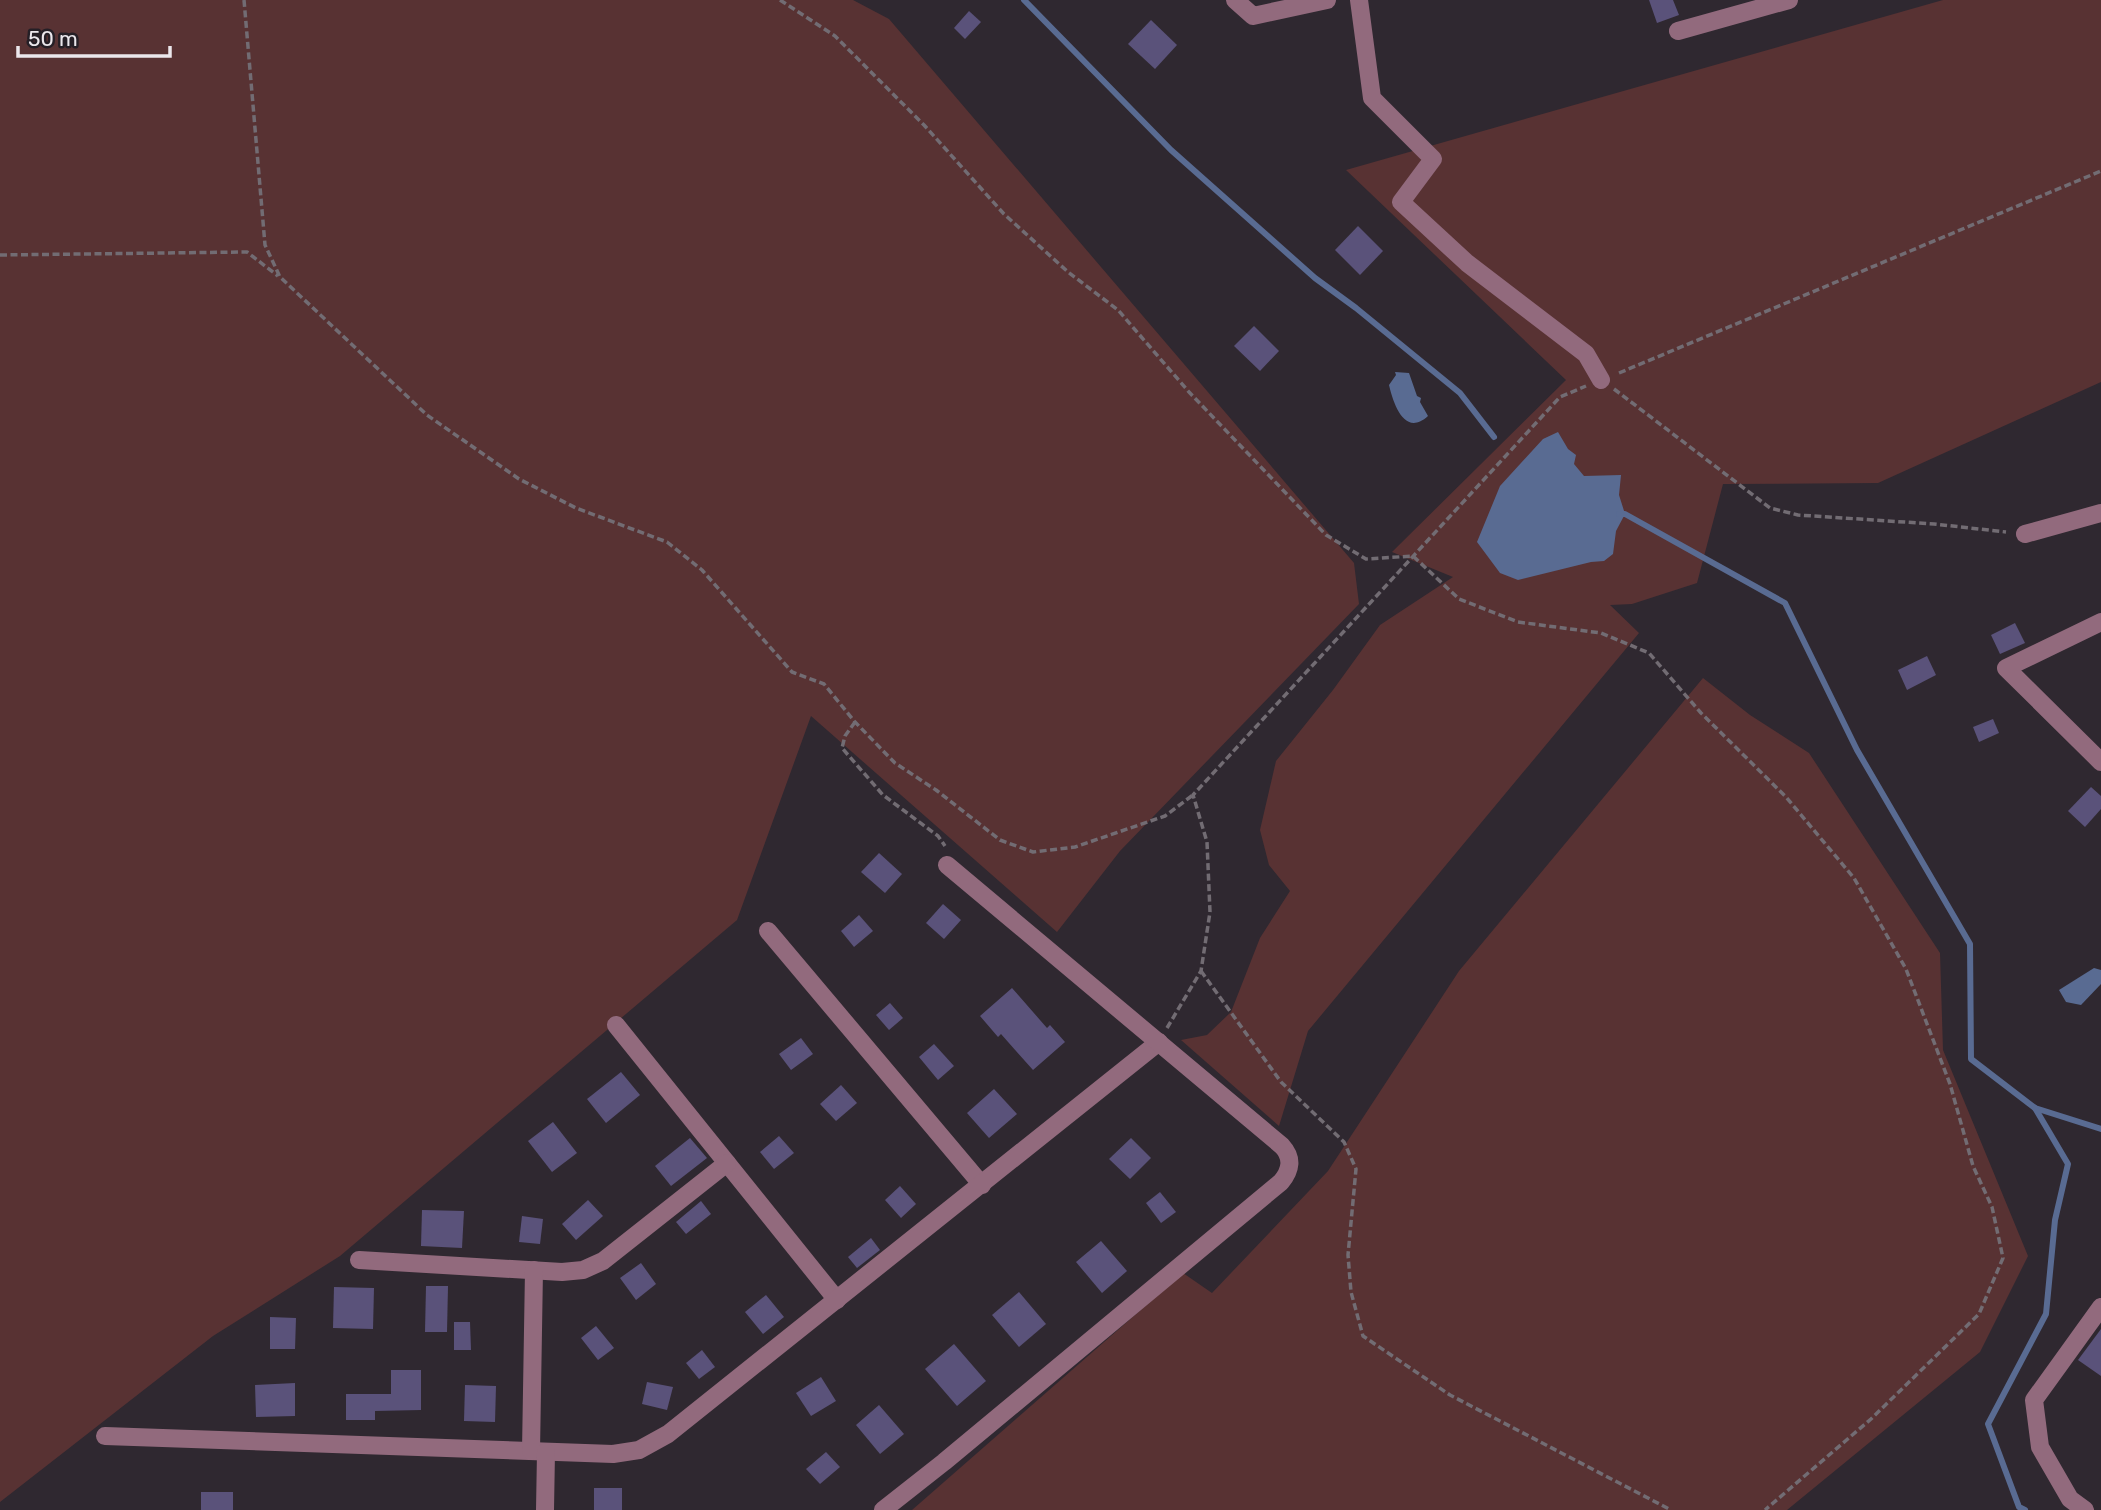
<svg xmlns="http://www.w3.org/2000/svg" width="2101" height="1510" viewBox="0 0 2101 1510" font-family="Rubik,sans-serif">
	<style>
		.green { fill: #583233 }
		.water { fill: #596b92 }
		.lines { fill: none; stroke-linecap: round; stroke-linejoin: round }
		.stream { stroke: #596b92; stroke-width: 6 }
		.building { fill: #5a527a }
		.path { stroke: #726c73; stroke-width: 3.5; stroke-dasharray: 7 3.5; stroke-linecap: butt }
		.minor { stroke: #926a7d; stroke-width: 18 }
	</style>
	<rect width="100%" height="100%" fill="#2f2830"/>
	<!-- green -->
	<g class="green">
		<path d="M0,0H853L889,19L1354,563L1359,604L1120,851L1057,932L811,716L737,920L340,1256L213,1336L0,1502Z"/>
		<path d="M1943,0H2101V382L1878,483L1723,484L1697,583L1632,604L1610,605L1639,633L1308,1031L1279,1126L1181,1040L1207,1035L1231,1012L1260,938L1290,891L1269,865L1260,830L1276,761L1333,690L1380,625L1453,577L1392,552L1566,380L1346,170Z"/>
		<path d="M1703,678L1750,715L1809,753L1940,953L1943,1050L2028,1256L1980,1352L1787,1510H912L1183,1273L1212,1293L1328,1171L1459,971Z"/>
	</g>
	<!-- water -->
	<g class="water">
		<path d="M1395,372L1409,373L1417,396L1421,398L1420,402L1428,416C1404,438 1393,402 1389,385L1396,375Z"/>
		<path d="M1558,432L1568,449L1576,455L1574,464L1584,476L1621,475L1619,495L1625,514L1616,531L1613,554L1604,561L1591,562L1518,580L1500,573L1477,542L1500,486L1543,439Z"/>
		<path d="M2094,968L2101,970V984L2081,1005L2066,1002L2059,990Z"/>
	</g>
	<g class="lines">
		<!-- stream -->
		<g class="stream">
			<path d="M1024,0L1171,150L1315,278L1356,308L1460,393L1494,437"/>
			<path d="M1619,514H1625L1785,603L1857,750L1970,944L1971,1059L2035,1108L2101,1129"/>
			<path d="M2025,1510L2019,1507L1988,1424L2046,1314L2055,1220L2068,1164L2035,1108"/>
		</g>
	</g>
	<!-- building -->
	<g class="building">
		<path d="M1649,0H1673L1679,15L1657,23Z"/>
		<path d="M969,11L981,22L965,39L954,28Z"/>
		<path d="M1151,20L1177,45L1155,69L1128,44Z"/>
		<path d="M1358,226L1383,251L1360,275L1335,250Z"/>
		<path d="M1254,326L1279,351L1260,371L1234,346Z"/>
		<path d="M2015,623L2025,643L2000,654L1991,635Z"/>
		<path d="M1927,656L1936,675L1907,690L1898,670Z"/>
		<path d="M1993,719L1999,733L1979,742L1973,727Z"/>
		<path d="M2091,787L2101,796V809L2085,827L2068,811Z"/>
		<path d="M879,853L902,874L885,893L861,872Z"/>
		<path d="M943,904L961,920L944,939L926,923Z"/>
		<path d="M859,915L873,931L854,947L841,931Z"/>
		<path d="M1012,988L1047,1028L1050,1025L1065,1042L1033,1070L1001,1034L998,1037L980,1016Z"/>
		<path d="M890,1003L903,1018L889,1030L876,1015Z"/>
		<path d="M801,1038L813,1054L791,1070L779,1054Z"/>
		<path d="M934,1044L954,1066L938,1080L919,1057Z"/>
		<path d="M621,1072L640,1095L606,1123L587,1099Z"/>
		<path d="M841,1085L857,1103L836,1121L820,1104Z"/>
		<path d="M994,1089L1017,1114L989,1138L967,1113Z"/>
		<path d="M553,1122L577,1153L552,1172L528,1141Z"/>
		<path d="M779,1136L794,1153L774,1169L760,1152Z"/>
		<path d="M690,1138L707,1158L671,1186L655,1166Z"/>
		<path d="M1131,1138L1151,1158L1130,1179L1109,1159Z"/>
		<path d="M900,1186L916,1204L901,1218L885,1200Z"/>
		<path d="M1160,1192L1176,1212L1161,1223L1146,1203Z"/>
		<path d="M588,1200L603,1216L576,1240L562,1224Z"/>
		<path d="M701,1201L711,1214L686,1234L676,1222Z"/>
		<path d="M422,1210L464,1211L462,1248L421,1246Z"/>
		<path d="M522,1216L543,1219L540,1244L519,1242Z"/>
		<path d="M871,1238L880,1250L857,1268L848,1257Z"/>
		<path d="M1101,1241L1127,1271L1102,1293L1076,1262Z"/>
		<path d="M641,1263L656,1284L636,1300L620,1278Z"/>
		<path d="M426,1286H448L447,1332H425Z"/>
		<path d="M334,1287L374,1288L373,1329L333,1328Z"/>
		<path d="M1019,1292L1046,1324L1019,1347L992,1315Z"/>
		<path d="M766,1295L784,1317L763,1334L745,1312Z"/>
		<path d="M270,1317L296,1318L295,1349H270Z"/>
		<path d="M454,1322H470L471,1350H454Z"/>
		<path d="M596,1326L614,1348L598,1360L581,1338Z"/>
		<path d="M2101,1329V1376L2078,1360Z"/>
		<path d="M954,1344L986,1381L957,1406L925,1369Z"/>
		<path d="M702,1350L715,1367L699,1379L686,1363Z"/>
		<path d="M391,1370H421V1410L375,1411V1420H346V1394H391Z"/>
		<path d="M821,1377L836,1401L811,1416L796,1393Z"/>
		<path d="M647,1382L673,1387L667,1410L642,1404Z"/>
		<path d="M295,1383V1416L256,1417L255,1385Z"/>
		<path d="M465,1385L496,1386L495,1422L464,1421Z"/>
		<path d="M879,1405L904,1434L880,1454L856,1425Z"/>
		<path d="M826,1452L840,1467L820,1484L806,1469Z"/>
		<rect x="594" y="1488" width="28" height="22"/>
		<rect x="201" y="1492" width="32" height="18"/>
	</g>
	<g class="lines">
		<!-- path -->
		<g class="path">
			<path d="M244,0L265,245L280,277L427,415L519,479L576,508L667,542L702,570L792,672L824,684L855,722L895,763L936,790L1000,840L1033,852L1075,847L1165,816L1193,795"/>
			<path d="M780,0L835,36L924,125L1004,214L1068,272L1118,310L1189,392L1326,535L1366,559L1413,556L1459,599L1518,622L1601,633L1649,653L1701,713L1786,797L1854,878L1906,969L1950,1084L1973,1166L1992,1207L2003,1258L1979,1314L1871,1419L1765,1510"/>
			<path d="M0,255L247,252L278,276"/>
			<path d="M1619,373L2101,171"/>
			<path d="M1614,389L1770,508L1798,515L1934,524L2006,532"/>
			<path d="M855,722L845,736L842,748L883,795L938,836L945,846"/>
			<path d="M1201,971L1281,1082L1344,1142L1356,1169L1348,1255L1351,1292L1363,1336L1450,1395L1671,1510"/>
			<path d="M1167,1028L1201,971L1210,912L1207,842L1193,795L1560,397L1586,386"/>
		</g>
		<!-- minor -->
		<g class="minor">
			<path d="M1235,0L1253,16L1327,0"/>
			<path d="M1359,0L1372,98L1433,159L1401,202L1467,263L1586,354L1601,380"/>
			<path d="M1678,31L1789,0"/>
			<path d="M2025,534L2101,513"/>
			<path d="M2101,622L2006,668L2101,762"/>
			<path d="M768,931L982,1185"/>
			<path d="M616,1025L837,1300"/>
			<path d="M359,1260L562,1272L583,1270L603,1261L727,1163"/>
			<path d="M105,1436L613,1454L639,1450L668,1434L1159,1042"/>
			<path d="M531,1451L534,1270"/>
			<path d="M545,1510L546,1452"/>
			<path d="M883,1510L944,1462L1281,1182C1291,1170 1293,1158 1282,1146L947,865"/>
			<path d="M2085,1510L2070,1499L2040,1447L2034,1400L2101,1307"/>
		</g>
	</g>
	<!-- scale -->
	<path d="M18 46v10h152v-10" fill="none" stroke="#ebe7ec" stroke-width="3.5"/>
	<text x="28" y="46" font-size="21" fill="#ebe7ec" stroke="#251f26" stroke-width="5" paint-order="stroke">50 m</text>
</svg>
